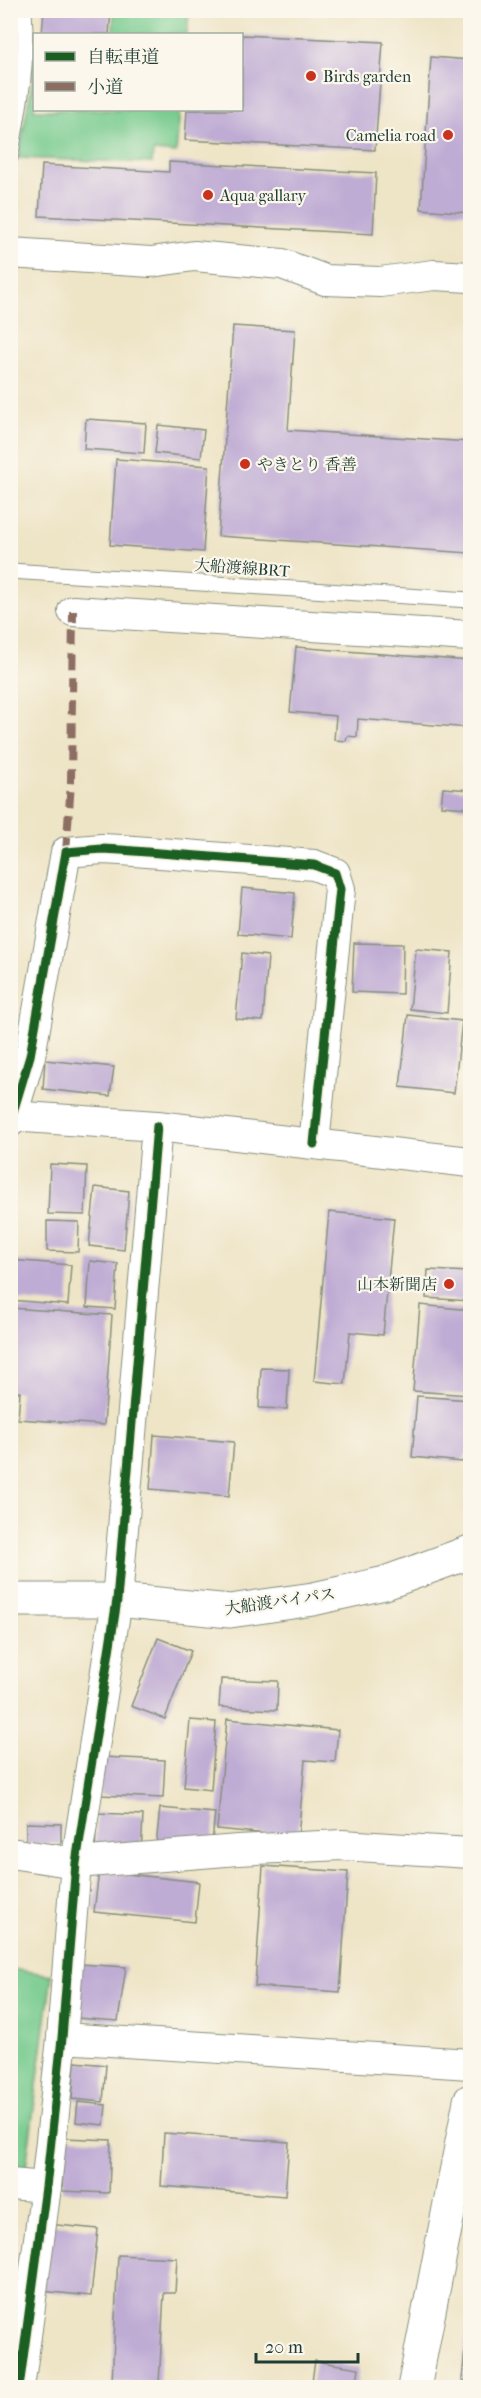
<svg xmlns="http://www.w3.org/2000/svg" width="481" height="2398" viewBox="0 0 481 2398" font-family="'IM FELL French Canon','Noto Serif JP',serif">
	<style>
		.green { fill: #76ca8d; stroke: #4a8460; stroke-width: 1.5 }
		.building { fill: #bfacd4 }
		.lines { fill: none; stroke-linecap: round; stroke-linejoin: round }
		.service-casing { stroke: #86907d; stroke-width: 17 }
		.minor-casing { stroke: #86907d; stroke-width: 32 }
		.tertiary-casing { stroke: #86907d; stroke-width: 35 }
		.trunk-casing { stroke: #86907d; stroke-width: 35 }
		.service { stroke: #fff; stroke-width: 15 }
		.minor { stroke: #fff; stroke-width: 30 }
		.tertiary { stroke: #fff; stroke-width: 33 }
		.trunk { stroke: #fff; stroke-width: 33 }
		.quiet { stroke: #8d6e63; stroke-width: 8; stroke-dasharray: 15 8; stroke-linecap: butt }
		.cycleway-casing { stroke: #fbf7ec; stroke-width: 13 }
		.cycleway { stroke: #1b5e20; stroke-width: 9 }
		.poi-dot { fill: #c8321e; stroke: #fbf7ec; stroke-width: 2 }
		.labels { text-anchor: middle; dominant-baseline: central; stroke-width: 4.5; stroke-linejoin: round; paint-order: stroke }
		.poi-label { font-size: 16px; fill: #1f3d34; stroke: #fbf7ec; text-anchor: start }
		.street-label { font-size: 16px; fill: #1f3d34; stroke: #fbf7ec }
	</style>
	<rect width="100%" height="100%" fill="#fbf7ec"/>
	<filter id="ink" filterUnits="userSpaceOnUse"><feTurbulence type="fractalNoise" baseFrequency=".0167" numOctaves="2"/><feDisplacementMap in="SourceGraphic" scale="12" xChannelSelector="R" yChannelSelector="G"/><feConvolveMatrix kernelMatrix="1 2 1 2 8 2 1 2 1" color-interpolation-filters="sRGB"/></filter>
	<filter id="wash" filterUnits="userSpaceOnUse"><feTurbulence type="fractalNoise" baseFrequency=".008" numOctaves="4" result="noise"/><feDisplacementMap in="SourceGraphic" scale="24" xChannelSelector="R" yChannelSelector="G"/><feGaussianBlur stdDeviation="1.35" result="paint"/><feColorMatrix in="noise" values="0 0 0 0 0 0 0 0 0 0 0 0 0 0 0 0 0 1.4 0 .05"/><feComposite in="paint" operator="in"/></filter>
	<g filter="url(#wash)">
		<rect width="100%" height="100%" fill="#eee4c6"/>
		<!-- green -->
		<g class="green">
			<path d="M114,11H189L187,34H113Z"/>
			<path d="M33,43L34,110H180L176,153L153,151L152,163L18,158L32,84Z"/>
			<path d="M11,1969L52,1975L25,2174L11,2172Z"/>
		</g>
		<g id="blocks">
			<!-- building -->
			<g class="building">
				<path d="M44,10H111L109,34H42Z"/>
				<path d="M242,35L383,42L375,150L185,140L187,110H242Z"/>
				<path d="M431,57L470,60V213L421,209Z"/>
				<path d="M169,162L376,173L373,234L39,216L42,165L169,172Z"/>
				<path d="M233,326L295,330L288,430L470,442V553L218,536Z"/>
				<path d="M86,419L146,423L144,453L84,449Z"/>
				<path d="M158,425L204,430L201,458L155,453Z"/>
				<path d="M116,459L209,466L203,552L110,545Z"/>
				<path d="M296,647L470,661V728L358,719L357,737L347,736L346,741L334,740L336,716L290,712Z"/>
				<path d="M443,788L470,790V837H467L469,808L441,806Z"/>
				<path d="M242,888L295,893L291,939L238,934Z"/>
				<path d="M354,943L403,944L402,994L352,992Z"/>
				<path d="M416,949L452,952L447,1013L410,1009Z"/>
				<path d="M242,953L268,956L263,1021L236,1019Z"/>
				<path d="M408,1015L462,1021L454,1093L400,1087Z"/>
				<path d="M45,1060L114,1067L110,1096L43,1089Z"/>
				<path d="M50,1164L87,1166L85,1215L48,1214Z"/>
				<path d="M95,1187L129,1191L124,1250L89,1246Z"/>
				<path d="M329,1212L394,1218L383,1335L350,1332L345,1384L314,1381Z"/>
				<path d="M47,1221L79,1222L78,1252L47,1251Z"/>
				<path d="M10,1260L71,1265L68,1305L10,1300Z"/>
				<path d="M90,1261L118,1264L115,1309L87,1307Z"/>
				<path d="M428,1270L470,1272V1301L426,1298Z"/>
				<path d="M420,1305L470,1310V1395L413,1391Z"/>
				<path d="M10,1308L112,1315L104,1425L18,1419L20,1392H10Z"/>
				<path d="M261,1368L289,1369L287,1409L259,1408Z"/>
				<path d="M417,1396L470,1400V1449L462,1462L412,1457Z"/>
				<path d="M154,1435L234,1442L229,1496L150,1489Z"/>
				<path d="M158,1638L191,1651L165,1719L131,1706Z"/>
				<path d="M221,1679L278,1681L277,1710L219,1707Z"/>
				<path d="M227,1719L338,1730L335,1762L305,1760L298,1837L217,1829Z"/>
				<path d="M190,1720L216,1722L211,1790L184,1787Z"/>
				<path d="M102,1757L165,1760L163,1798L100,1795Z"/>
				<path d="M160,1808L215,1813L211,1851L156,1846Z"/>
				<path d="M97,1813L143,1815L141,1853L95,1851Z"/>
				<path d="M26,1823L61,1824V1844H26Z"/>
				<path d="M263,1866L348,1872L340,1992L255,1986Z"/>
				<path d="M99,1871L199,1882L195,1922L94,1912Z"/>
				<path d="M79,1964L126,1967L118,2021L76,2018Z"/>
				<path d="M75,2062L106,2065L103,2102L72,2099Z"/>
				<path d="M78,2102L106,2105L104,2125L76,2122Z"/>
				<path d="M164,2133L289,2142L285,2196L161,2186Z"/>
				<path d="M64,2138L111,2140L109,2193L62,2191Z"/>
				<path d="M47,2224L98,2229L91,2296L41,2291Z"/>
				<path d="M468,2224H470V2266L465,2265Z"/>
				<path d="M118,2255L177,2258L175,2293H164L159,2384L112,2382Z"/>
				<path d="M467,2329H470V2381L462,2380Z"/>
				<path d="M315,2361L359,2368L356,2388H311Z"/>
			</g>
		</g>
	</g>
	<g filter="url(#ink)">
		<use href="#blocks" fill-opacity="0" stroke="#86907d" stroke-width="1.5"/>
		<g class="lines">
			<defs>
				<g id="service">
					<path d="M10,158C20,104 28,66 24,10"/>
					<path d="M10,571L470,600"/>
				</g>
				<g id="minor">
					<path d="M10,253L151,262L194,256L282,264L325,280L380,282L434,275L470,277"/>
					<path d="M73,611L470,636"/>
					<path d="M10,1116L157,1126L470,1162"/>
					<path d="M10,1122L30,1056L66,852L102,849L121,850L314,865L335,873L340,889L314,1144"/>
					<path d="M10,1853L76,1863L238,1850L342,1845L470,1853"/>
					<path d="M62,2038L470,2064"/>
					<path d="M10,2184L46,2187"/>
					<path d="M19,2388L46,2187L62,2038L76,1863L117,1600L157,1126"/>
				</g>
				<path id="tertiary" d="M414,2388L470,2101"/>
				<path id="trunk" d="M10,1600H117L230,1611L313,1599L385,1583L470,1552"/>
			</defs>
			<!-- service casing -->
			<use href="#service" class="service-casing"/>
			<!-- minor casing -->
			<use href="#minor" class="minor-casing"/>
			<!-- tertiary casing -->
			<use href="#tertiary" class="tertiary-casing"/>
			<!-- trunk casing -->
			<use href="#trunk" class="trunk-casing"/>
			<!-- service -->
			<use href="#service" class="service"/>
			<!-- minor -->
			<use href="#minor" class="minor"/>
			<!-- tertiary -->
			<use href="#tertiary" class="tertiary"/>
			<!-- trunk -->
			<use href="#trunk" class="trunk"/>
			<!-- quiet -->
			<path class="quiet" d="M66,852L71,783L73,611"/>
			<defs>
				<g id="cycleway">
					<path d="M10,1122L30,1056L66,852L102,849L121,850L314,865L335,873L340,889L314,1144"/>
					<path d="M19,2388L46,2187L62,2038L76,1863L117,1600L157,1126"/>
				</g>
			</defs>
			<!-- cycleway casing -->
			<use href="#cycleway" class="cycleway-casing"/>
			<!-- cycleway -->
			<use href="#cycleway" class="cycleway"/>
		</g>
	</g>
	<!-- markers -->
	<g class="poi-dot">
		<circle cx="311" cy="76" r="6"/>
		<circle cx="448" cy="135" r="6"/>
		<circle cx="208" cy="195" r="6"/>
		<circle cx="245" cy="464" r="6"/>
		<circle cx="449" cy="1284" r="6"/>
	</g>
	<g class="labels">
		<!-- poi labels -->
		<g class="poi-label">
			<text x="323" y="76">Birds garden</text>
			<text x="436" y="135" text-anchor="end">Camelia road</text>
			<text x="220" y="195">Aqua gallary</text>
			<text x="257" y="464">やきとり 香善</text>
			<text x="437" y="1284" text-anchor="end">山本新聞店</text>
		</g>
		<!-- street labels -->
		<g class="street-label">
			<text transform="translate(242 568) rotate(4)">大船渡線BRT</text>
			<text transform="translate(280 1601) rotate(-8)">大船渡バイパス</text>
		</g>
	</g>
	<!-- margin -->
	<rect width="481" height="2398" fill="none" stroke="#fbf7ec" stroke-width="36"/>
	<!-- legend -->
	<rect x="33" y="33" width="210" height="78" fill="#fbf7ec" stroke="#a3ada2" stroke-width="1.5"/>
	<rect x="45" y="52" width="30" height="9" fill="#1b5e20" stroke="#a3ada2" stroke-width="1.5"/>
	<text x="87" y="63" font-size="18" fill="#1f3d34">自転車道</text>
	<rect x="45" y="82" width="30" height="9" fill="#8d6e63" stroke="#a3ada2" stroke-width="1.5"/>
	<text x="87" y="93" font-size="18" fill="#1f3d34">小道</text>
	<!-- scale -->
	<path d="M256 2353v9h102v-9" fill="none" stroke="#1f3d34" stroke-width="3"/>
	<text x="265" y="2353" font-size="18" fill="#1f3d34" stroke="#fbf7ec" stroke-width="4.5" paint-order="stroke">20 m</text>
</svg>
